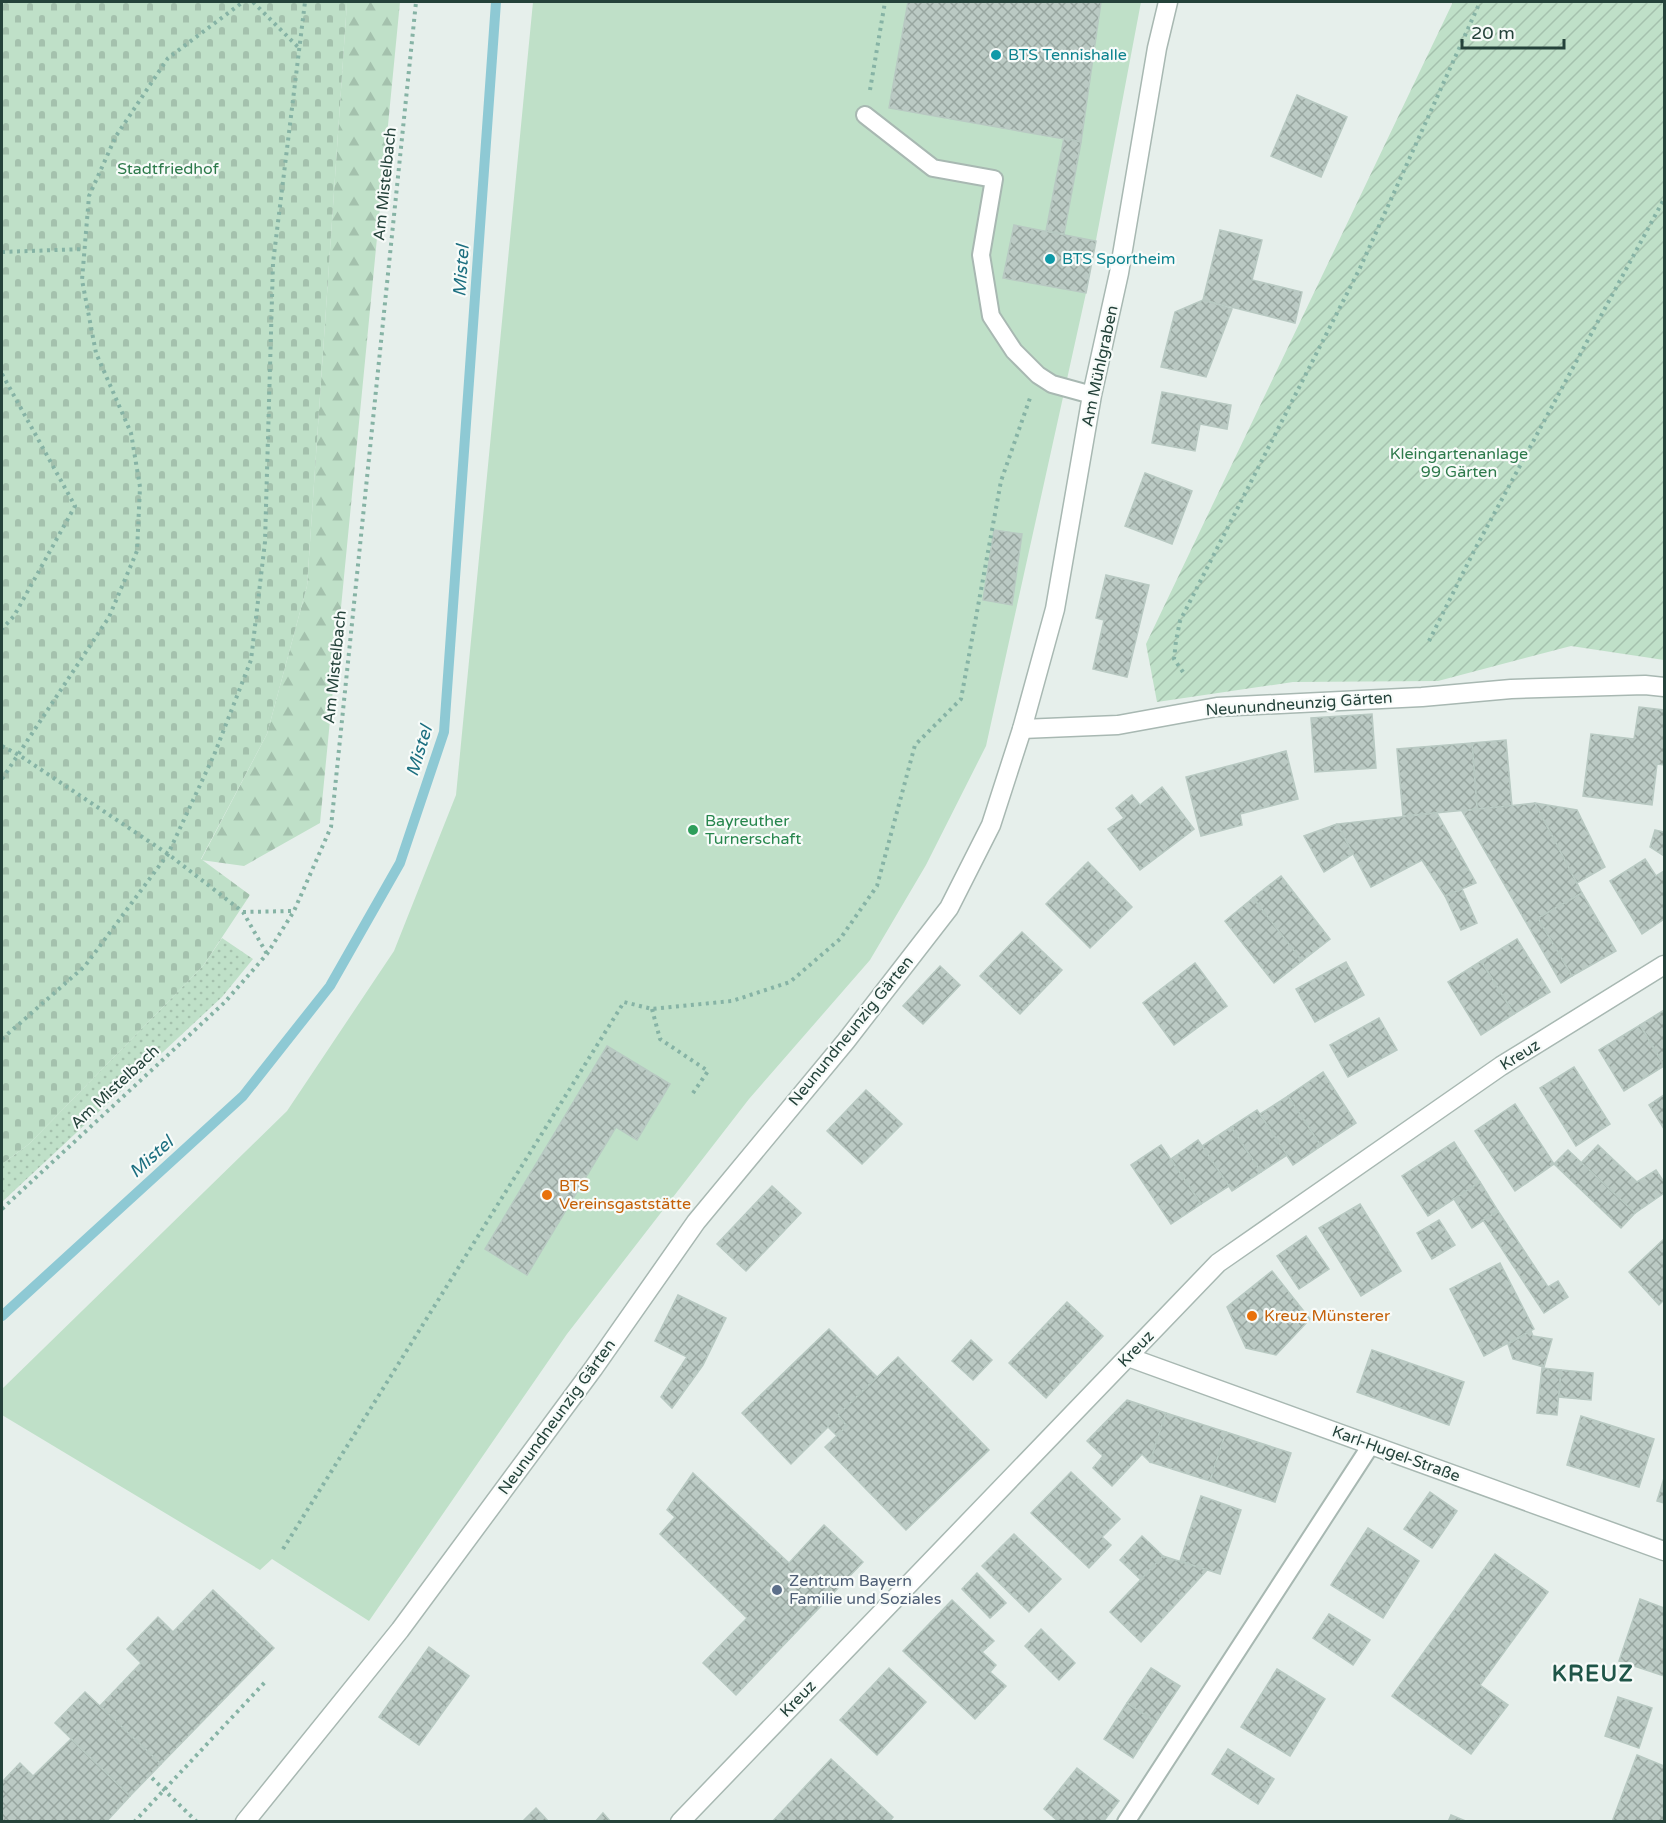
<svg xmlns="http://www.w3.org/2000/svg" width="1666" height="1823" viewBox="0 0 1666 1823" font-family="'Varela Round',sans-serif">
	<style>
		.grass { fill: url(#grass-dots) }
		.forest { fill: url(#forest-firs) }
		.cemetery { fill: url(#cemetery-stones) }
		.garden { fill: url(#garden-furrows) }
		.pitch { fill: #bfe0c8 }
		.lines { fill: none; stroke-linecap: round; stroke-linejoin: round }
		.stream { stroke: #8ec9d4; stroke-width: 10 }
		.building { fill: url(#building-cross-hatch); stroke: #b8c9c2; stroke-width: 1.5 }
		.service-casing { stroke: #a8b8b2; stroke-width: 20 }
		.minor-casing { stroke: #a8b8b2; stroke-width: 21 }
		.path { stroke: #86b3a5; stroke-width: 4; stroke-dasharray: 3 4.5; stroke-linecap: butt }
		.service { stroke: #fff; stroke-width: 16 }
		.minor { stroke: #fff; stroke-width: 18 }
		.culture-dot { fill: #0f9aa8; stroke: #f7fbf9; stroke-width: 2 }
		.leisure-dot { fill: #2e9e5b; stroke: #f7fbf9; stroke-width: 2 }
		.food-dot { fill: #e8710a; stroke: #f7fbf9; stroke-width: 2 }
		.service-dot { fill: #5c6f8a; stroke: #f7fbf9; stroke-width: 2 }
		.labels { text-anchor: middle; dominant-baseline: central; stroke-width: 4.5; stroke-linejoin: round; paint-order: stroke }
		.culture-label { font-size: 16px; fill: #0d838f; stroke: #f7fbf9; text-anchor: start }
		.park-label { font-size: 16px; fill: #2d7a4b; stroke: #f7fbf9 }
		.street-label { font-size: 16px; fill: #24423a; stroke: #f7fbf9 }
		.leisure-label { font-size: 16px; fill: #27864d; stroke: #f7fbf9; text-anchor: start }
		.food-label { font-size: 16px; fill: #c56008; stroke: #f7fbf9; text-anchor: start }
		.service-label { font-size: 16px; fill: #4e5e75; stroke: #f7fbf9; text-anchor: start }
		.water-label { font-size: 18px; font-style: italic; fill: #1c6f80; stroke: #f7fbf9 }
		.district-label { font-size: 22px; font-weight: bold; letter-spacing: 1.5px; fill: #1f5548; stroke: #f7fbf9 }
	</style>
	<defs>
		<pattern id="grass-dots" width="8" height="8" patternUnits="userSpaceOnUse" patternTransform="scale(1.5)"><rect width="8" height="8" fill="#bfe0c8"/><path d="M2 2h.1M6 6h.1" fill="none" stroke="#a4c1ad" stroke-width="1.8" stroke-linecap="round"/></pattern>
		<pattern id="forest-firs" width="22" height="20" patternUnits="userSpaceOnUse" patternTransform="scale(1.5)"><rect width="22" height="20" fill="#bfe0c8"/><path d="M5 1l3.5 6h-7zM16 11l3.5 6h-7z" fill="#a4c1ad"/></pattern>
		<pattern id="cemetery-stones" width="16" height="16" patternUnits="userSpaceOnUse" patternTransform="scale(1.5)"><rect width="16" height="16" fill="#bfe0c8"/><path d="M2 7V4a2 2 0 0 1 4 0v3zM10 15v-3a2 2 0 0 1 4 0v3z" fill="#a4c1ad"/></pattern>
		<pattern id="garden-furrows" width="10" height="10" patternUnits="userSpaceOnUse" patternTransform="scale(1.5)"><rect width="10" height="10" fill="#bfe0c8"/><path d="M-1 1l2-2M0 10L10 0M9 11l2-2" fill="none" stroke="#a4c1ad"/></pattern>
		<pattern id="building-cross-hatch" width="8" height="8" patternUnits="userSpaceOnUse" patternTransform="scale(1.5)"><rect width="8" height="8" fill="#bbcac4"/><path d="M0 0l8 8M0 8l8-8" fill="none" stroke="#98a6a0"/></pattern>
	</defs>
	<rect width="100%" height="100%" fill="#e6efeb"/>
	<!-- grass -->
	<path class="grass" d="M222,938L253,959L222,997L2,1202V1164L29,1144L203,966Z"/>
	<!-- forest -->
	<path class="forest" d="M347,2H400L320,823L244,866L201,860L267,734L307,586Z"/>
	<!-- cemetery -->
	<path class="cemetery" d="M2,2H347L307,586L267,734L201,859L250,895L203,966L29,1144L2,1164Z"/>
	<!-- garden -->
	<path class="garden" d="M1453,2H1664V660L1571,646L1438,681L1293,682L1157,702L1146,644Z"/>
	<!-- pitch -->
	<path class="pitch" d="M533,2H1141L1086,293L986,746L926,865L870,960L749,1099L567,1334L369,1621L272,1559L260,1570L2,1415V1389L287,1111L394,951L456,795Z"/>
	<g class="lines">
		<!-- stream -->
		<path class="stream" d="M2,1316L243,1096L330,986L400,863L444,732L496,2"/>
	</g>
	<!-- building -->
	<g class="building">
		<path d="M908,2H1101L1081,142L889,108Z"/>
		<path d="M1297,95L1347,117L1321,177L1271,156Z"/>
		<path d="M1064,138L1081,142L1064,234L1046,231Z"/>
		<path d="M1014,225L1096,241L1086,293L1003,278Z"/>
		<path d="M1220,230L1262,240L1252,280L1302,292L1295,323L1203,300Z"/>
		<path d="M1203,300L1232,309L1206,377L1161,367L1175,312Z"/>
		<path d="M1162,392L1231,405L1227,429L1200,424L1195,451L1152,443Z"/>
		<path d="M1145,473L1192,491L1172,544L1125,526Z"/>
		<path d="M994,530L1022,534L1012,605L983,600Z"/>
		<path d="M1106,575L1149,585L1127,677L1093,669L1104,620L1096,618Z"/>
		<path d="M1639,707L1664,710V765L1657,764L1652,805L1583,796L1591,734L1634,739Z"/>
		<path d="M1372,714L1376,768L1315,772L1311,718Z"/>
		<path d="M1506,740L1512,806L1477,809L1472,743Z"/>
		<path d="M1472,743L1477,809L1403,816L1397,749Z"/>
		<path d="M1286,751L1298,799L1240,814L1242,825L1201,836L1186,777Z"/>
		<path d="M1162,787L1194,829L1140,870L1108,829L1124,818L1116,808L1132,795L1140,805Z"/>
		<path d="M1535,803L1582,893L1538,918L1572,976L1561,983L1462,811Z"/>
		<path d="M1535,803L1577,810L1605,867L1577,883Z"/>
		<path d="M1437,813L1476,883L1445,896L1422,860L1371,887L1337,824Z"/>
		<path d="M1337,824L1353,854L1324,872L1304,836Z"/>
		<path d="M1655,830L1664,832V856L1650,847Z"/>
		<path d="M1645,859L1656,876L1664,871V919L1642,934L1610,881Z"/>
		<path d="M1088,862L1132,907L1090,948L1046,904Z"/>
		<path d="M1281,876L1330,939L1302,961L1253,898Z"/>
		<path d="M1462,889L1477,923L1461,930L1445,896Z"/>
		<path d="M1582,893L1616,951L1572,976L1538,918Z"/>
		<path d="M1253,898L1302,961L1274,983L1225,921Z"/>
		<path d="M1022,932L1062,970L1020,1014L980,976Z"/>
		<path d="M1517,939L1550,992L1514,1014L1481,961Z"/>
		<path d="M1481,961L1514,1014L1481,1035L1448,982Z"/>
		<path d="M1346,962L1364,995L1315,1022L1296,989Z"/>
		<path d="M1195,963L1227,1006L1174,1045L1143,1003Z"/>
		<path d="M940,966L960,985L923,1024L903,1006Z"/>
		<path d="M1664,1010V1065L1640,1025Z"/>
		<path d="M1379,1018L1397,1050L1348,1077L1330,1045Z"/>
		<path d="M1640,1025L1664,1066L1624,1091L1599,1050Z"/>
		<path d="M607,1046L670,1084L637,1140L616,1127L527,1275L485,1249Z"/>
		<path d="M1574,1067L1610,1124L1576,1146L1540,1088Z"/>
		<path d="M1323,1072L1356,1123L1321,1146L1288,1096Z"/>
		<path d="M866,1090L902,1124L862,1164L827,1131Z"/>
		<path d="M1664,1095V1129L1649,1105Z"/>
		<path d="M1288,1096L1321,1146L1293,1165L1260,1114Z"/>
		<path d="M1515,1104L1554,1164L1515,1191L1475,1131Z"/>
		<path d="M1257,1110L1287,1155L1261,1172L1231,1127Z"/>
		<path d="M1231,1127L1261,1172L1232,1191L1202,1146Z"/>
		<path d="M1198,1140L1229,1186L1201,1204L1171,1159Z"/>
		<path d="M1454,1142L1480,1182L1428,1216L1402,1176Z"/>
		<path d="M1161,1145L1201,1204L1171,1224L1131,1165Z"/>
		<path d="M1598,1145L1637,1182L1656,1170L1664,1182V1193L1635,1213L1581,1163Z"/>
		<path d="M1568,1150L1635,1213L1621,1228L1554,1164Z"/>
		<path d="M1480,1182L1498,1211L1472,1228L1454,1199Z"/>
		<path d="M772,1186L801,1213L746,1271L717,1244Z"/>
		<path d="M1360,1204L1401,1271L1361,1296L1319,1228Z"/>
		<path d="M1498,1211L1548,1287L1558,1281L1568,1297L1544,1313L1483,1220Z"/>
		<path d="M1439,1220L1455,1245L1432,1259L1417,1233Z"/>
		<path d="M1306,1236L1329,1269L1299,1289L1277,1256Z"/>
		<path d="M1664,1239V1300L1659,1305L1629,1272Z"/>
		<path d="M1500,1263L1534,1329L1484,1356L1450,1289Z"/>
		<path d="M1272,1271L1310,1319L1276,1355L1246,1348L1227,1307Z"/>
		<path d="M678,1295L726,1318L703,1365L672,1408L661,1397L687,1357L655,1341Z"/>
		<path d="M1067,1302L1103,1336L1046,1398L1009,1363Z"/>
		<path d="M829,1329L877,1377L838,1415L847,1426L837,1436L828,1427L791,1464L742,1413Z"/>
		<path d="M1531,1331L1533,1336L1552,1339L1544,1367L1513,1359L1508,1344Z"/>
		<path d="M971,1340L992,1360L973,1380L952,1361Z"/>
		<path d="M1372,1350L1464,1382L1449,1425L1357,1392Z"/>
		<path d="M898,1357L989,1450L906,1530L825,1447L847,1426L838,1415Z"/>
		<path d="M1542,1368L1561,1370L1557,1415L1537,1413Z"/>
		<path d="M1561,1370L1593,1373L1591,1400L1559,1397Z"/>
		<path d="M1127,1400L1166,1413L1150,1462L1142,1454L1112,1486L1093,1468L1103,1456L1087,1441Z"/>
		<path d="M1166,1413L1226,1432L1210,1481L1150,1462Z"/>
		<path d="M1581,1416L1654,1439L1639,1487L1567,1465Z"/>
		<path d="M1226,1432L1291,1453L1275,1502L1210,1481Z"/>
		<path d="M1071,1472L1120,1519L1102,1537L1111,1545L1089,1568L1031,1513Z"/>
		<path d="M693,1473L789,1563L824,1525L863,1562L736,1695L703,1663L747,1618L660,1534L675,1517L667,1510Z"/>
		<path d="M1664,1478V1503L1657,1501Z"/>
		<path d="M1430,1492L1457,1511L1432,1548L1404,1529Z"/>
		<path d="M1201,1496L1241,1510L1220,1574L1180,1561Z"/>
		<path d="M1368,1528L1419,1561L1383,1618L1331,1585Z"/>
		<path d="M1014,1534L1061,1579L1029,1612L982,1566Z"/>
		<path d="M1142,1536L1163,1556L1141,1580L1120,1560Z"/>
		<path d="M1495,1554L1548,1592L1480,1685L1508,1705L1471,1754L1392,1696Z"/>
		<path d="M1163,1556L1207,1570L1141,1642L1110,1612Z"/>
		<path d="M977,1573L1006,1603L990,1618L962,1589Z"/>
		<path d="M213,1590L274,1648L161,1764L100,1706L141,1663L127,1649L158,1617L173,1632Z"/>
		<path d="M1640,1599L1664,1608V1676L1619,1661Z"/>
		<path d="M952,1600L994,1641L982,1652L996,1665L990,1672L1006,1686L975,1719L903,1651Z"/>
		<path d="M1329,1614L1370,1640L1353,1665L1313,1638Z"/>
		<path d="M1041,1629L1075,1663L1059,1680L1025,1646Z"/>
		<path d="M429,1647L469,1676L419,1745L379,1717Z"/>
		<path d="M889,1668L926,1702L877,1755L840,1720Z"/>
		<path d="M1151,1668L1180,1686L1156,1722L1127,1703Z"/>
		<path d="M1277,1669L1325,1699L1290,1756L1241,1727Z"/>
		<path d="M85,1692L161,1764L130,1796L55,1723Z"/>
		<path d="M1618,1697L1652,1708L1639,1748L1605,1736Z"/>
		<path d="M1127,1703L1156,1722L1133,1758L1104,1739Z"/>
		<path d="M71,1739L130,1796L106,1822H2V1782L20,1763L33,1776Z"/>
		<path d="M1228,1749L1274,1779L1258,1804L1212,1774Z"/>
		<path d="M1637,1755L1664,1766V1822H1612Z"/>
		<path d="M831,1759L893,1817L889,1822H772Z"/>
		<path d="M1077,1768L1119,1801L1103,1822H1059L1044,1809Z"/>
		<path d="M536,1808L549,1822H522Z"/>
		<path d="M603,1813L611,1822H595Z"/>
		<path d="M1451,1815L1468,1822H1448Z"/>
	</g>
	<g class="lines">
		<defs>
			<g id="service">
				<path d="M865,115L933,168L994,179L981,255L991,316L1014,351L1038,375L1052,384L1092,395"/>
				<path d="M1126,1822L1371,1445"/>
			</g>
			<g id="minor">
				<path d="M1022,729L1118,725L1217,707L1422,697L1511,689L1645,685L1664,687"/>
				<path d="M1128,1357L1664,1551"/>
				<path d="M245,1822L400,1630L593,1369L696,1222L846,1041L949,908L991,825L1022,729L1055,609L1092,395L1119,273L1157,48L1168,2"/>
				<path d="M680,1822L1218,1263L1501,1066L1664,965"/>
			</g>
		</defs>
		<!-- service casing -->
		<use href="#service" class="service-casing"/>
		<!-- minor casing -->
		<use href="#minor" class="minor-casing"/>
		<!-- path -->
		<g class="path">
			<path d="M253,2L299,48"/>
			<path d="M870,90L885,2"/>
			<path d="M2,252L84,249"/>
			<path d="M2,374L75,506L14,616L2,629"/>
			<path d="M1429,641L1474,551L1664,199"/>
			<path d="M1183,672L1174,659L1176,641L1180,621L1360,268L1480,2"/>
			<path d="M2,746L19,755L168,854L243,912L267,954"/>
			<path d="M2,779L109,617L137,551L140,487L131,433L96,353L82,280L89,196L116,136L168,58L243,2"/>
			<path d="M243,912L294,911"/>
			<path d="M652,1009L660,1039L708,1071L691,1096"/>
			<path d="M2,1039L85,966L168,854L214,755L251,660L265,542L273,263L305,2"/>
			<path d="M2,1209L225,1002L267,954L294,911L331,827L416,2"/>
			<path d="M283,1549L624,1002L652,1009L732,1001L790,982L840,939L877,886L915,745L961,699L1001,481L1030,398"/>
			<path d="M152,1778L197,1822"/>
			<path d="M134,1822L267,1680"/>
		</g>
		<!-- service -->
		<use href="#service" class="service"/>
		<!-- minor -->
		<use href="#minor" class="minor"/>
	</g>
	<!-- markers -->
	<g class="culture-dot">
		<circle cx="996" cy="55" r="6"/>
		<circle cx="1050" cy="259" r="6"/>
	</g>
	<circle class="leisure-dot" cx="693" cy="830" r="6"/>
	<g class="food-dot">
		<circle cx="547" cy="1195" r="6"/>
		<circle cx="1252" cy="1316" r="6"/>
	</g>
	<circle class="service-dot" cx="777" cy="1590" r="6"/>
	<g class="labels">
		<!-- culture labels -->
		<g class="culture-label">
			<text x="1008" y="55">BTS Tennishalle</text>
			<text x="1062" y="259">BTS Sportheim</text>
		</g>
		<!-- park labels -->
		<g class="park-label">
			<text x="168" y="169">Stadtfriedhof</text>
			<text x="1459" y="454">Kleingartenanlage<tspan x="1459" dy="18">99 Gärten</tspan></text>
		</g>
		<!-- street labels -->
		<g class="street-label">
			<text transform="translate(385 184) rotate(-84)">Am Mistelbach</text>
			<text transform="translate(1100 366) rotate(-78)">Am Mühlgraben</text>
			<text transform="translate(335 667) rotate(-84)">Am Mistelbach</text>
			<text transform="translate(1299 704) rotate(-4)">Neunundneunzig Gärten</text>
			<text transform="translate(851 1031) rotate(-51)">Neunundneunzig Gärten</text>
			<text transform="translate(1520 1055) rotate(-32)">Kreuz</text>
			<text transform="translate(115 1087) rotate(-43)">Am Mistelbach</text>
			<text transform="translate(1136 1349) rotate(-46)">Kreuz</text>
			<text transform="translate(557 1417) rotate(-54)">Neunundneunzig Gärten</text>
			<text transform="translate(1396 1454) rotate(20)">Karl-Hugel-Straße</text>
			<text transform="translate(798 1699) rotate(-46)">Kreuz</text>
		</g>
		<!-- leisure labels -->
		<g class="leisure-label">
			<text x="705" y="821">Bayreuther<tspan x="705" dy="18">Turnerschaft</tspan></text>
		</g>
		<!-- food labels -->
		<g class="food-label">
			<text x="559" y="1186">BTS<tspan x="559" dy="18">Vereinsgaststätte</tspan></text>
			<text x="1264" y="1316">Kreuz Münsterer</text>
		</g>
		<!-- service labels -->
		<g class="service-label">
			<text x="789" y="1581">Zentrum Bayern<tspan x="789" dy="18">Familie und Soziales</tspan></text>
		</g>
		<!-- water labels -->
		<g class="water-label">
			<text transform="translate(461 271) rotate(-86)">Mistel</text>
			<text transform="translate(419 751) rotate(-73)">Mistel</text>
			<text transform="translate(151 1157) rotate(-42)">Mistel</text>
		</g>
		<!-- district labels -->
		<g class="district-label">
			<text x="1593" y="1674">KREUZ</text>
		</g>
	</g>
	<!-- border -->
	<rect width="1666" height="1823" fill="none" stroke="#24423a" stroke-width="6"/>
	<!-- scale -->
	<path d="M1462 39v9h102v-9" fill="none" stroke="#24423a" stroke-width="3"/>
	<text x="1471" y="39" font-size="18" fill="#24423a" stroke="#f7fbf9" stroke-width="4.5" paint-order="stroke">20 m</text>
</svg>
